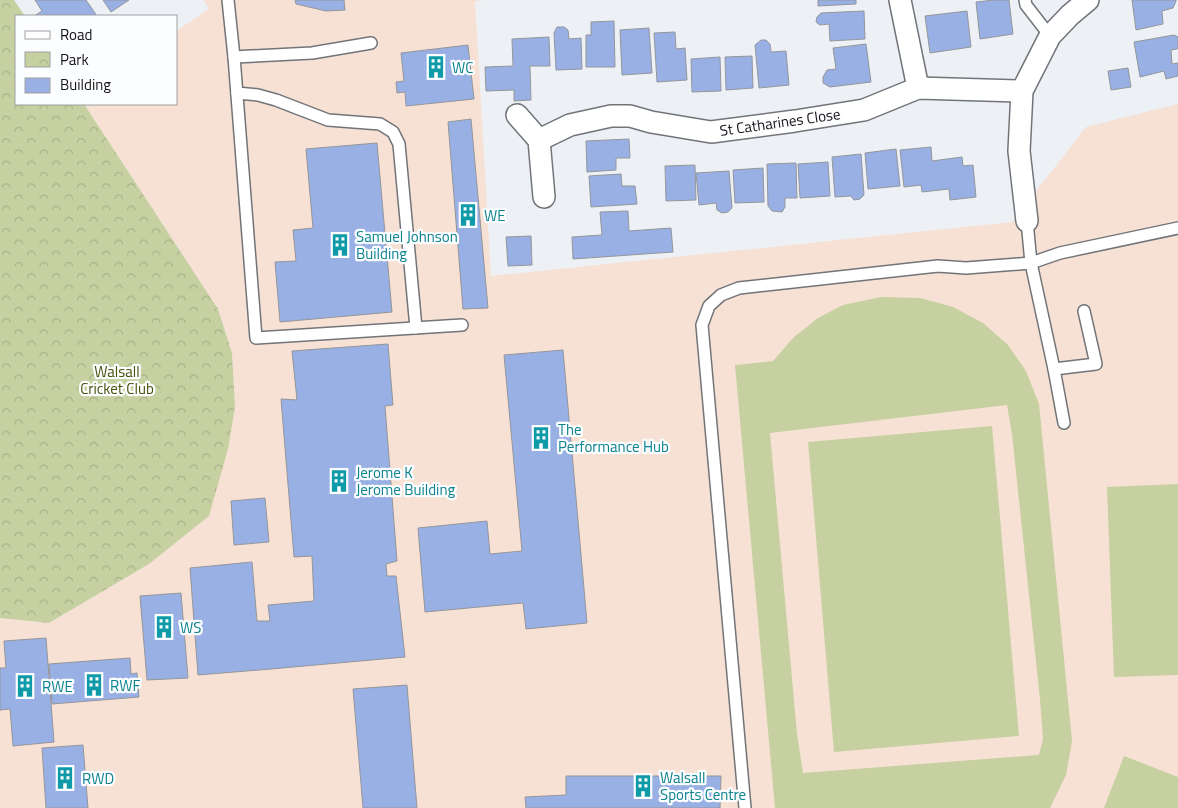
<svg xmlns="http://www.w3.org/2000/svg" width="1178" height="808" viewBox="0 0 1178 808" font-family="'Titillium Web',sans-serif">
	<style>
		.education { fill: #f7e1d4 }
		.grass { fill: #c6d0a0; fill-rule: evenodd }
		.park { fill: url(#park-crowns) }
		.building { fill: #99b0e4; stroke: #94969b }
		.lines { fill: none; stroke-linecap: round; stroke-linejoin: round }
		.lane-casing { stroke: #717478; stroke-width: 14 }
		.street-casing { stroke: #717478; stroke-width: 24 }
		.lane { stroke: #fff; stroke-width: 11 }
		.street { stroke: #fff; stroke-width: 21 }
		.labels { text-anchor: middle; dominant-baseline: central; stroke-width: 4.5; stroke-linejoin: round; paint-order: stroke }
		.culture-label { font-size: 15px; fill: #0d838f; stroke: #fcfdfe; text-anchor: start }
		.street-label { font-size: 15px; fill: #141416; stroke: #fcfdfe }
		.park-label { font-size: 15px; fill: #48520f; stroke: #fcfdfe }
	</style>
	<defs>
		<pattern id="park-crowns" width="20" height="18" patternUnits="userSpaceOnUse" patternTransform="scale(1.25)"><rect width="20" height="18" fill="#c6d0a0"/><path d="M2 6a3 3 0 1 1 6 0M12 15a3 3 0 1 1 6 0" fill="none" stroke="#a9b289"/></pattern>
	</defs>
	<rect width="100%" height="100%" fill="#edf0f5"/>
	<!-- education -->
	<path class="education" d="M203,0H488L475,1L491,276L1012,222L1086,127L1178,104V808H0V618L49,623L149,564L209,516L235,407L232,353L218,309L84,104H176V31L209,9Z"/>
	<!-- grass -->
	<g class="grass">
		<path d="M881,297L920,298L953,307L983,323L1008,345L1026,371L1039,404L1072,741L1066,775L1050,808H775L735,365L773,361L794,337L818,318L843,305ZM1007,405L1012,434L1040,699L1043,739L1039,755L803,773L797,734L770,433Z"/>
		<path d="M992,426L1019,736L834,752L808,442Z"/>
		<path d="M1178,484V675L1114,677L1107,487Z"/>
		<path d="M1124,756L1178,777V808H1104Z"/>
	</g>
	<!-- park -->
	<path class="park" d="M0,0H14L25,16H16V104H84L218,309L232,353L235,407L228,449L209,516L149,564L49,623L0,618Z"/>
	<!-- building -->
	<g class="building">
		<path d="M35,0H86L97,16H34L42,11Z"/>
		<path d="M103,0H129L111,12Z"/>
		<path d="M295,0H344L345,10L326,11L296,4Z"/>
		<path d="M818,0H856V4L818,6Z"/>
		<path d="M994,0H1009L1013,34L980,39L976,2Z"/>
		<path d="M1132,0H1176V1L1173,8L1162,11L1163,24L1136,30Z"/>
		<path d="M864,11L865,39L830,41L829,24L820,25L816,22L817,17L821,13Z"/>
		<path d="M967,11L971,47L930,53L925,16Z"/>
		<path d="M614,21L615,67H586V35H591V22Z"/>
		<path d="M557,27H564L568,30L569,39L581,38L582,69L556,70L554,33Z"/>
		<path d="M649,28L652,73L622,75L620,30Z"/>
		<path d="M675,32L676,49L685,48L687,80L657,82L654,33Z"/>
		<path d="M1174,35L1178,37V47L1177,49L1171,50L1172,64L1178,63V76L1166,79L1164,71L1140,77L1134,42Z"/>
		<path d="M549,37L550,66H530L531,100L514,101V90L486,91L485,67L513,66L512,39Z"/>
		<path d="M761,40H766L770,44L771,52L786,51L789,85L759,88L755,45Z"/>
		<path d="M866,44L871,82L830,87L823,83V77L827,70L836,69L833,48Z"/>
		<path d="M468,45L474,99L406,106L405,92L397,93L396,82L404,81L401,53Z"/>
		<path d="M752,56L753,88L726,90L725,57Z"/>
		<path d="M720,57L721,91L692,92L691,59Z"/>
		<path d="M1128,68L1131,87L1111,90L1108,71Z"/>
		<path d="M471,119L488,308L463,309L448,122Z"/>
		<path d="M629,139L630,158H616V170L587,172L586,141Z"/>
		<path d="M377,143L392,312L280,322L275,262L296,261L293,230L313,228L306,149Z"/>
		<path d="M931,147L932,161L962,157L963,166L973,165L976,197L950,200L949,189L922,192L921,185L904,187L900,150Z"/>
		<path d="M896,149L900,186L868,189L865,153Z"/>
		<path d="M861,154L864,195L860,199L854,200L851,196L835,197L832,157Z"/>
		<path d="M828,162L830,196L800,198L798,164Z"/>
		<path d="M796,163L797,198H785V207L782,212L772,211L768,206L767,164Z"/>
		<path d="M695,165L696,200L666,201L665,166Z"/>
		<path d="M763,168L764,202L735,203L733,170Z"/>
		<path d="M729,171L732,208L728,212L722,213L717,210L716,203L699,205L696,173Z"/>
		<path d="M621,174L622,186H635L637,204L591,207L589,176Z"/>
		<path d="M628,211L629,231L671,228L673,252L573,259L572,237L602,235L600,212Z"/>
		<path d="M531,236L532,265L508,266L506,237Z"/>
		<path d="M388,344L393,405L385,406L397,561L386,564L387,576H396L405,657L271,669L198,675L190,568L252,562L257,621H270L268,605L314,601L312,556L294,557L281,399L297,400L292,351Z"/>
		<path d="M563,350L587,623L526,629L523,603L425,612L418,528L487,521L490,554L522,551L504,355Z"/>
		<path d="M265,498L269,542L234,545L231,501Z"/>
		<path d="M181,593L188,678L147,680L140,596Z"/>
		<path d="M46,638L54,742L13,746L10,709L0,710V668H6L4,641Z"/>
		<path d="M130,658L131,674L137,673L139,697L52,704L49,664Z"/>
		<path d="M407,685L417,808H363L353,689Z"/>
		<path d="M83,745L88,808H46L42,748Z"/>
		<path d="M566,776H721L720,808H526L525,797L566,795Z"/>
	</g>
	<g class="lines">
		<defs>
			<g id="lane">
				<path d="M228,0L234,57L256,338L462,325"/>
				<path d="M1025,0L1026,5L1050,36"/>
				<path d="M234,57L312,53L371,43"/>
				<path d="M237,93L258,95L276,100L328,120L380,124L393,132L399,144L416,328"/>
				<path d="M1027,221L1031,263L1054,369L1064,423"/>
				<path d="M1054,369L1096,364L1084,311"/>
				<path d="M745,808L702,325L709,306L721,295L739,288L938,266L966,268L1031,263L1060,253L1178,228"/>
			</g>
			<g id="street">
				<path d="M900,0L918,88"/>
				<path d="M517,115L539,140L544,197"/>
				<path d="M539,140L570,125L611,116H630L651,122L711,132L795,121L864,110L918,88L1022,91"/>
				<path d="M1027,221L1019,151L1022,91L1050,36L1070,15L1088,0"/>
			</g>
		</defs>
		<!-- lane casing -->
		<use href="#lane" class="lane-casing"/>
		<!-- street casing -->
		<use href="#street" class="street-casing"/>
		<!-- lane -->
		<use href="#lane" class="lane"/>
		<!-- street -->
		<use href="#street" class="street"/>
	</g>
	<!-- icons -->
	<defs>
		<symbol id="building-bare" viewBox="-9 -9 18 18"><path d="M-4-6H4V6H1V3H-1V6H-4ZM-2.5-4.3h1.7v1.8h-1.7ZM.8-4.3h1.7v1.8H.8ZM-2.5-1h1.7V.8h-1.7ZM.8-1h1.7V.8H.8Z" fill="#0f9aa8" stroke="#fcfdfe" stroke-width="2.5" paint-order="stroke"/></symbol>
	</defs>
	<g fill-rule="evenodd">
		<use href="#building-bare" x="420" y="51" width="32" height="32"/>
		<use href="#building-bare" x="452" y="199" width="32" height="32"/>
		<use href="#building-bare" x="324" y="229" width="32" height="32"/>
		<use href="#building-bare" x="525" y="422" width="32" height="32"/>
		<use href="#building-bare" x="323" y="465" width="32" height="32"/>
		<use href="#building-bare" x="148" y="611" width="32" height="32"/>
		<use href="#building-bare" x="78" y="669" width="32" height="32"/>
		<use href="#building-bare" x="9" y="670" width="32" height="32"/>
		<use href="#building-bare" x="49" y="762" width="32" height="32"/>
		<use href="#building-bare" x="627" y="770" width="32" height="32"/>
	</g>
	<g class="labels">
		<!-- culture labels -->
		<g class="culture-label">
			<text x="452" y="67">WC</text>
			<text x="484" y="215">WE</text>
			<text x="356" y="236">Samuel Johnson<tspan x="356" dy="17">Building</tspan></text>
			<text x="558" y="429">The<tspan x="558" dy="17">Performance Hub</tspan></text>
			<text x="356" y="472">Jerome K<tspan x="356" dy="17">Jerome Building</tspan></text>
			<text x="180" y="627">WS</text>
			<text x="110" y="685">RWF</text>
			<text x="42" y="686">RWE</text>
			<text x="660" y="777">Walsall<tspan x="660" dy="17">Sports Centre</tspan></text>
			<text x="82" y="778">RWD</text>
		</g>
		<!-- street labels -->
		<g class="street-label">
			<text transform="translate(780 122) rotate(-8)">St Catharines Close</text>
		</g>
		<!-- park labels -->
		<g class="park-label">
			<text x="117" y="371">Walsall<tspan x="117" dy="17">Cricket Club</tspan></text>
		</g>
	</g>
	<!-- legend -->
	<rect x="15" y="15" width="162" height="90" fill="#fcfdfe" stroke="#9fa0a1"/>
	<rect x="25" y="31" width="25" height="8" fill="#ffffff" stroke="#9fa0a1"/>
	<text x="60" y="40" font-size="15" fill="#141416">Road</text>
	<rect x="25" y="52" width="25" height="15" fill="url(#park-crowns)" stroke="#9fa0a1"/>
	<text x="60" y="65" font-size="15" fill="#141416">Park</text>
	<rect x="25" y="78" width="25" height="15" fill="#99b0e4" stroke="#9fa0a1"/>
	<text x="60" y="90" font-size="15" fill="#141416">Building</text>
</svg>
